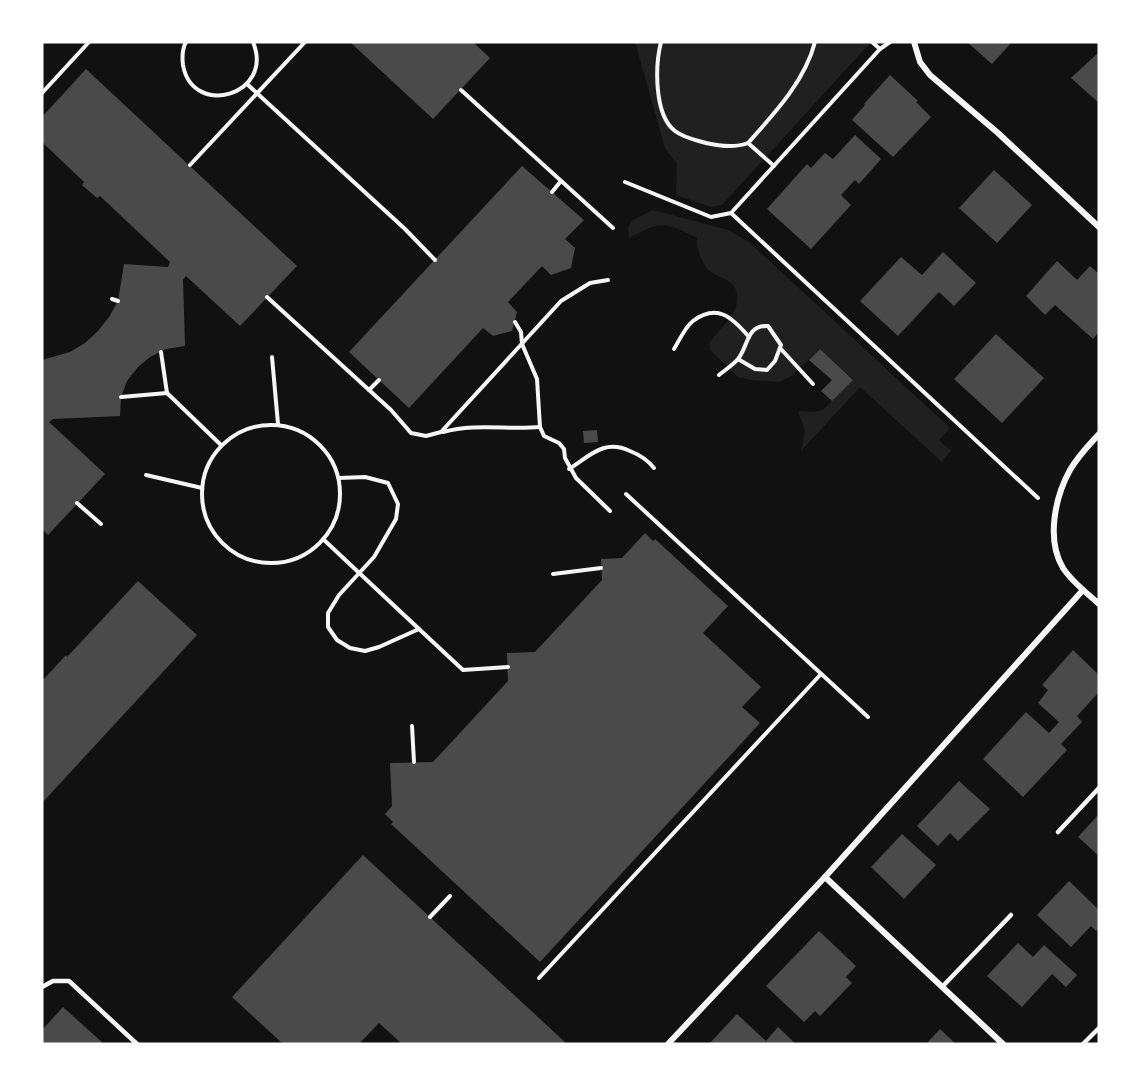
<svg xmlns="http://www.w3.org/2000/svg" width="1141" height="1086" viewBox="0 0 1141 1086" font-family="'Nunito Sans',sans-serif">
	<style>
		.green { fill: #202020 }
		.building { fill: #4a4a4a }
		.lines { fill: none; stroke-linecap: round; stroke-linejoin: round }
		.path { stroke: #f5f5f5; stroke-width: 4 }
		.service { stroke: #f5f5f5; stroke-width: 4.5 }
		.minor { stroke: #f5f5f5; stroke-width: 6 }
	</style>
	<rect width="100%" height="100%" fill="#111"/>
	<!-- green -->
	<g class="green">
		<path d="M635,42H871L722,205L711,207L676,195L677,164L665,148Z"/>
		<path d="M653,210L728,230L749,242L950,428L939,440L951,451L942,462L860,387L801,451L805,431L798,411L813,412L823,410L853,379L820,349L790,377L779,382L751,380L738,377L710,350L709,345C716,329 736,319 737,301C739,280 723,280 711,272C702,266 696,248 697,238C664,221 661,221 629,238L628,228L631,221Z"/>
	</g>
	<!-- building -->
	<g class="building">
		<path d="M350,42H473L490,58L433,119Z"/>
		<path d="M967,42H1012L992,64Z"/>
		<path d="M1099,52V103L1071,78Z"/>
		<path d="M86,69L297,266L240,326L186,276L183,280L185,346L166,349L150,357L138,367L127,381L121,397L120,416L53,419L49,422L105,474L48,535L42,529V360L70,352L85,343L98,331L109,317L118,301L124,264L168,267L170,262L100,196L97,198L82,185L84,182L42,142V117Z"/>
		<path d="M890,75L918,101L916,102L931,117L893,157L852,120L865,105L864,104Z"/>
		<path d="M855,135L881,159L859,184L855,180L841,195L851,205L811,249L767,209L807,164L811,168L825,153L833,159Z"/>
		<path d="M522,166L584,220L565,239L575,248L571,268L551,275L542,266L508,302L517,312L512,331L493,336L483,328L409,408L349,352Z"/>
		<path d="M994,170L1032,205L997,243L959,208Z"/>
		<path d="M943,252L976,283L954,306L939,292L898,336L860,301L901,257L922,275Z"/>
		<path d="M1057,261L1077,280L1090,266L1099,274V332L1093,339L1055,305L1045,315L1026,296Z"/>
		<path d="M996,334L1044,378L1002,423L954,379Z"/>
		<path d="M820,349L853,380L832,401L821,391L832,380L809,360Z"/>
		<path d="M597,430L598,442L584,443L583,431Z"/>
		<path d="M645,533L653,541L655,539L728,606L703,633L761,687L742,707L760,723L540,962L391,824L393,822L385,814L392,806L390,763L433,762L508,681L507,653L535,652L602,580L601,559L622,558Z"/>
		<path d="M138,581L197,635L42,803V681L66,655L67,657Z"/>
		<path d="M1073,650L1099,675V692L1077,716L1082,722L1061,744L1067,750L1023,797L983,759L1026,712L1049,733L1059,722L1038,703L1048,690L1042,685Z"/>
		<path d="M959,781L990,809L958,841L950,833L938,846L917,826Z"/>
		<path d="M1099,814V856L1078,837Z"/>
		<path d="M902,834L936,865L904,899L871,867Z"/>
		<path d="M363,855L567,1044H402L379,1023L359,1044H283L232,997Z"/>
		<path d="M1069,881L1099,910V928L1096,931L1091,926L1071,947L1037,915Z"/>
		<path d="M819,931L856,966L846,977L852,983L820,1016L815,1011L804,1022L766,986Z"/>
		<path d="M1018,943L1033,957L1044,945L1077,975L1066,987L1052,974L1022,1007L987,976Z"/>
		<path d="M63,1007L104,1044H42V1030Z"/>
		<path d="M737,1014L766,1041L778,1027L796,1044H709Z"/>
		<path d="M940,1029L956,1044H926Z"/>
	</g>
	<g class="lines">
		<!-- path -->
		<g class="path">
			<path d="M186,42C182,49 182,57 183,65C192,118 275,96 253,42"/>
			<path d="M661,42C655,66 654,115 675,131C684,138 696,140 706,143C719,146 735,148 748,143C774,114 805,81 815,42"/>
			<path d="M872,42L880,49"/>
			<path d="M247,84L405,229L435,260"/>
			<path d="M461,90L613,228"/>
			<path d="M42,93L89,42"/>
			<path d="M748,143L774,166"/>
			<path d="M190,165L305,42"/>
			<path d="M625,182L711,217L731,213L880,49L890,42"/>
			<path d="M552,192L561,181"/>
			<path d="M731,213L1038,498"/>
			<path d="M267,297L391,410L411,433L426,436L441,432L561,301L590,283L608,280"/>
			<path d="M112,299L118,301"/>
			<path d="M515,322L521,332L522,344L537,379L540,427L544,436L559,443L564,449L565,458L576,478L610,511"/>
			<path d="M780,348L813,384"/>
			<path d="M674,349C679,341 685,327 693,321C717,303 732,317 749,337"/>
			<path d="M161,352L167,393"/>
			<path d="M272,357L278,424"/>
			<path d="M719,375C725,370 733,365 738,359C749,345 746,325 768,326L781,345L775,361L767,370L755,369L738,359"/>
			<path d="M369,390L379,380"/>
			<path d="M121,397L167,393L221,445"/>
			<circle cx="271" cy="494" r="69"/>
			<path d="M443,432C476,423 507,430 540,427"/>
			<path d="M569,469C591,455 604,439 630,451C640,455 647,459 654,468"/>
			<path d="M146,475L202,488"/>
			<path d="M339,478L365,477L388,483L398,504L396,519L374,557L339,595L328,613V627L337,640L350,648L365,651L379,647L419,629L463,670L508,667"/>
			<path d="M626,494L868,717"/>
			<path d="M77,503L101,524"/>
			<path d="M323,539L419,629"/>
			<path d="M553,574L601,568"/>
			<path d="M412,726L414,762"/>
			<path d="M430,917L450,896"/>
			<path d="M539,978L821,674"/>
		</g>
		<!-- service -->
		<g class="service">
			<path d="M1058,832L1099,788"/>
			<path d="M42,987L53,981H69L137,1044"/>
			<path d="M942,987L1011,915"/>
			<path d="M1083,1044L1099,1028"/>
		</g>
		<!-- minor -->
		<g class="minor">
			<path d="M914,42L920,62L930,75L998,133L1099,227"/>
			<path d="M1099,434C1088,446 1078,456 1070,470C1055,497 1046,540 1063,568C1072,582 1087,593 1099,604"/>
			<path d="M825,877L1003,1044"/>
			<path d="M668,1044L825,877L1083,590"/>
		</g>
	</g>
	<!-- border -->
	<rect width="1141" height="1086" fill="none" stroke="#ffffff" stroke-width="87"/>
</svg>
